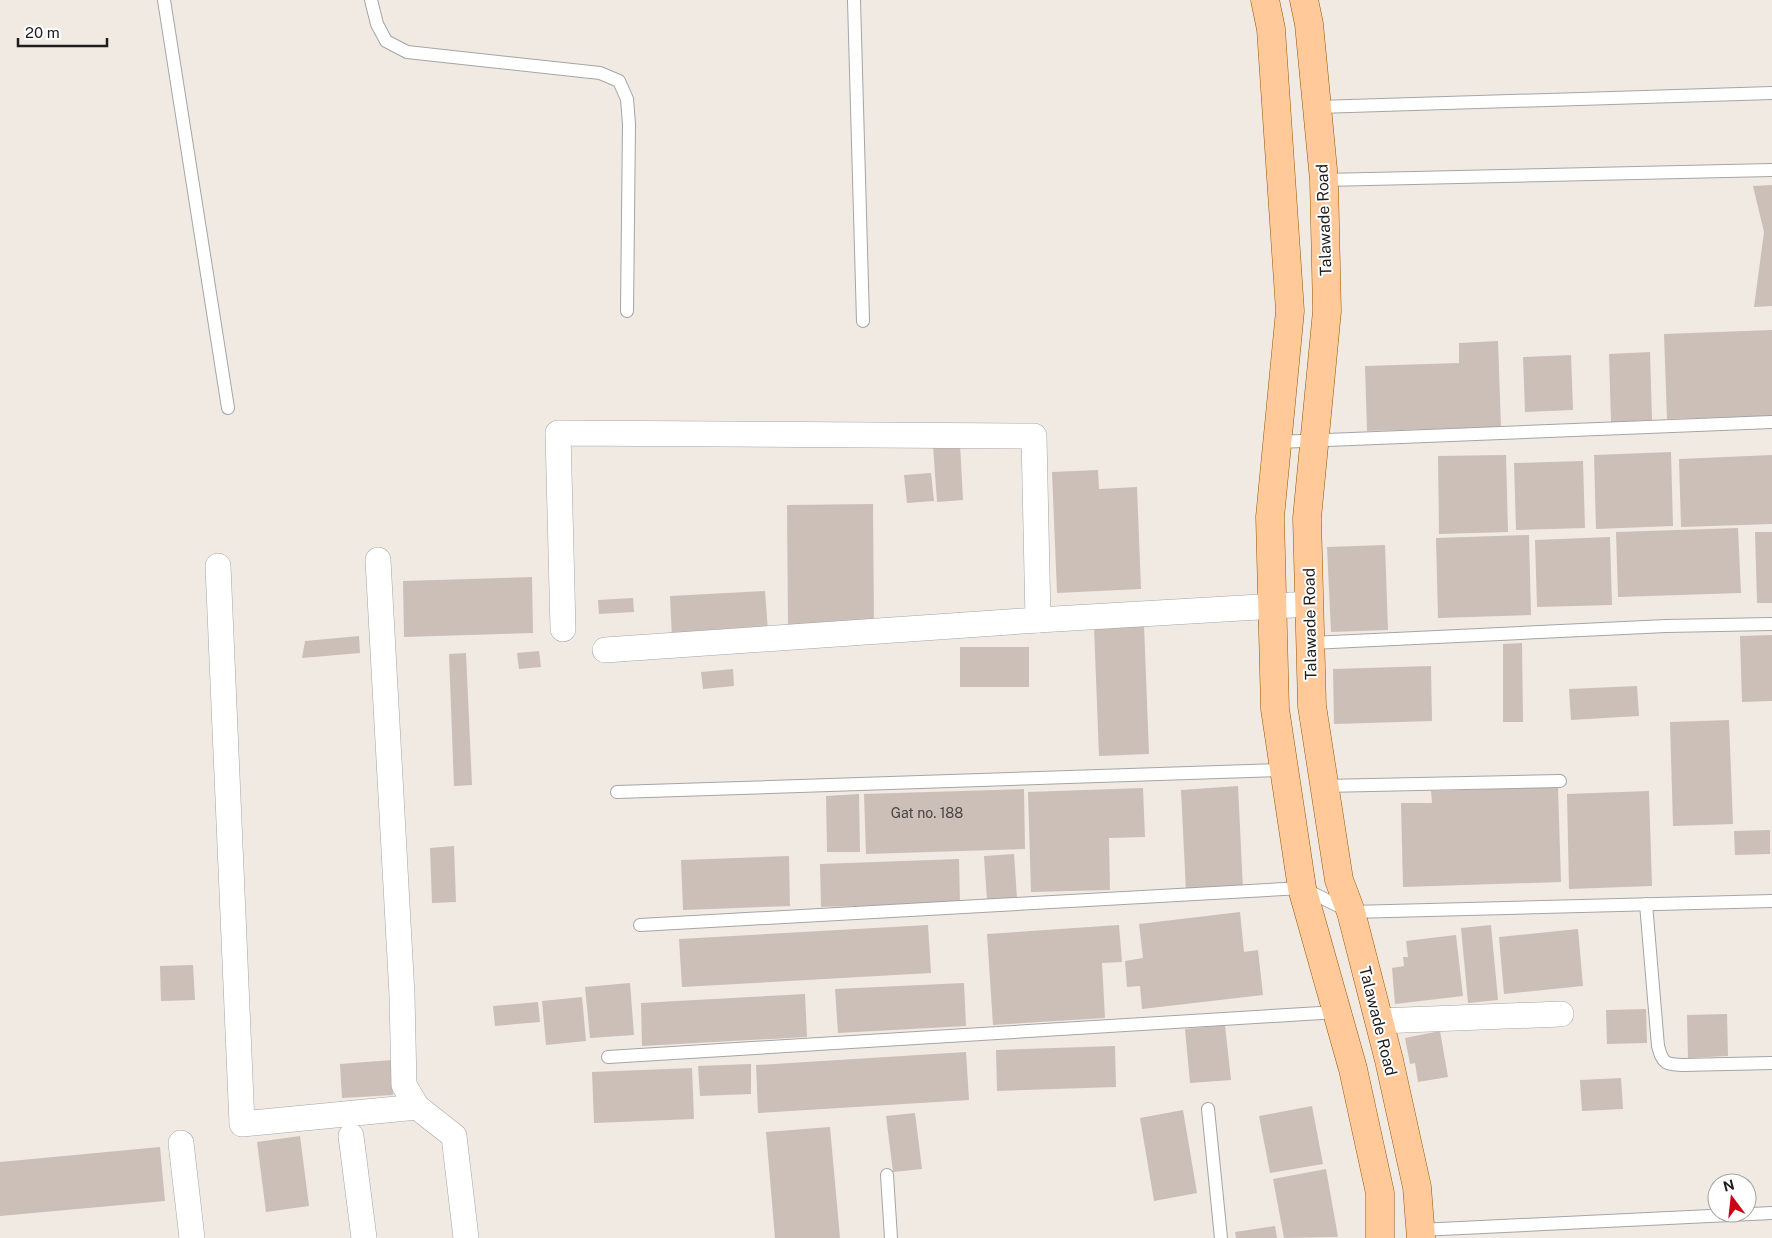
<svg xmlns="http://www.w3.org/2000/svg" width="1772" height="1238" viewBox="0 0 1772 1238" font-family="'Public Sans',sans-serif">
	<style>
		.building { fill: #ccbfb8 }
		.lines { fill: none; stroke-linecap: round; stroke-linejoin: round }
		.lane-casing { stroke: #a5a5a5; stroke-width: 14 }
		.street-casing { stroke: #a5a5a5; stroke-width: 26 }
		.primary-casing { stroke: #985600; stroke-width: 29 }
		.lane { stroke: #fff; stroke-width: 12 }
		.street { stroke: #fff; stroke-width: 25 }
		.primary { stroke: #ffc999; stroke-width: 28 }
		.labels { text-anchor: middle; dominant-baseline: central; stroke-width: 4; stroke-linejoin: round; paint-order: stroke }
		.number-label { font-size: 14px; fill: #4a4644 }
		.street-label { font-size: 16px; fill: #1e1e1e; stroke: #fff }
	</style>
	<rect width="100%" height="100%" fill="#f0eae3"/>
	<!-- building -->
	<g class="building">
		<path d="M1772,185V306L1754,307L1764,232L1753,186Z"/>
		<path d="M1772,330V416L1667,419L1664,334Z"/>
		<path d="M1498,341L1501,427L1367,431L1365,366L1459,363V343Z"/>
		<path d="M1650,352L1652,420L1611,422L1609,354Z"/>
		<path d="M1571,355L1573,410L1525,412L1523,357Z"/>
		<path d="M960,444L963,500L937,502L933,446Z"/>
		<path d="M1671,452L1673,526L1596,529L1594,455Z"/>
		<path d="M1506,455L1508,532L1439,534L1438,456Z"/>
		<path d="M1772,455V524L1681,527L1679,459Z"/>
		<path d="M1583,461L1585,528L1516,530L1514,463Z"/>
		<path d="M1098,470L1099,489L1137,487L1141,589L1057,593L1052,472Z"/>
		<path d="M931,473L934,501L907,503L904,475Z"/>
		<path d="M873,504L874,627L788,628L787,505Z"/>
		<path d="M1738,528L1741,593L1618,597L1616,532Z"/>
		<path d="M1755,532H1772V603H1757Z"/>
		<path d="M1529,535L1531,615L1438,618L1436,538Z"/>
		<path d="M1610,537L1612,605L1537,607L1535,540Z"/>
		<path d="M1385,545L1388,630L1331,632L1327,547Z"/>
		<path d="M532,577L533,633L404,637L403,581Z"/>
		<path d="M765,591L768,631L672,638L670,596Z"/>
		<path d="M633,598L634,612L599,614L598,600Z"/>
		<path d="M1144,625L1149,754L1099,756L1094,627Z"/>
		<path d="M1772,635V701L1742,702L1740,636Z"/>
		<path d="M359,636L360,653L302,658L305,641Z"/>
		<path d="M1522,643L1523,722H1503V644Z"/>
		<rect x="960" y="647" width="69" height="40"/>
		<path d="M539,651L541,667L519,669L517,653Z"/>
		<path d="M466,653L472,785L454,786L449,654Z"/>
		<path d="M1431,666L1432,721L1334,724L1333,669Z"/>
		<path d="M733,669L734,686L703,689L701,672Z"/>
		<path d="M1637,686L1639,716L1571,720L1569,689Z"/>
		<path d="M1729,720L1733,824L1673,826L1670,722Z"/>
		<path d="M1238,786L1243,890L1186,892L1181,790Z"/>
		<path d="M1558,787L1561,882L1403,887L1401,803H1432L1431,791Z"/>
		<path d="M1143,788L1145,837L1109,838L1110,890L1031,892L1028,792Z"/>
		<path d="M1024,789L1025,849L866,854L864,794Z"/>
		<path d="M1649,791L1652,886L1569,889L1567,794Z"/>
		<path d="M859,794L860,852H827L826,796Z"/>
		<path d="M1770,830V854L1735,855L1734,831Z"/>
		<path d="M454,846L456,902L432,903L430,848Z"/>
		<path d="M1014,854L1017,898L987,900L984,856Z"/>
		<path d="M789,856L790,906L683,910L681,860Z"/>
		<path d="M959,859L960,903L821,907L820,864Z"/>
		<path d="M1240,912L1244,952L1258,950L1263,995L1142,1009L1140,986L1127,987L1125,961L1143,958L1139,924Z"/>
		<path d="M928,925L931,973L682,987L679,939Z"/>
		<path d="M1119,925L1122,962L1102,963L1105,1018L993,1025L987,934Z"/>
		<path d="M1491,925L1498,1000L1468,1003L1461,928Z"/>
		<path d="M1578,929L1583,986L1504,994L1499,937Z"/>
		<path d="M1456,935L1463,996L1395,1004L1392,968L1404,966L1403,957H1408L1406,941Z"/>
		<path d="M193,965L195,1000L161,1001L160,966Z"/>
		<path d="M630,983L634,1035L590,1038L585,987Z"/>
		<path d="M964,983L966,1026L838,1033L835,989Z"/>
		<path d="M805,994L807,1037L642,1046L641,1003Z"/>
		<path d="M582,997L586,1041L546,1045L542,1001Z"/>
		<path d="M538,1002L540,1022L495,1026L493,1006Z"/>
		<path d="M1646,1009L1647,1043L1607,1044L1606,1010Z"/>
		<path d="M1727,1014L1728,1056L1688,1058L1687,1015Z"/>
		<path d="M1225,1025L1231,1080L1190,1083L1185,1029Z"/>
		<path d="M1440,1031L1448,1077L1418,1082L1415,1063L1410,1064L1405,1038Z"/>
		<path d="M1115,1046L1116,1087L997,1091L996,1050Z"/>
		<path d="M966,1052L969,1100L758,1113L756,1065Z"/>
		<path d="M392,1060L393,1095L342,1098L340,1064Z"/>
		<path d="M751,1064V1094L700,1096L698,1066Z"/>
		<path d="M692,1068L694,1119L594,1123L592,1072Z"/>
		<path d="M1621,1078L1623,1109L1582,1111L1580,1080Z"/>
		<path d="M1312,1106L1323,1164L1270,1173L1259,1116Z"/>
		<path d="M1183,1110L1197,1193L1154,1201L1140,1118Z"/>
		<path d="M915,1113L922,1169L893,1172L886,1116Z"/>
		<path d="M830,1127L840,1238H775L766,1132Z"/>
		<path d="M300,1136L309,1206L266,1212L257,1142Z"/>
		<path d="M160,1147L165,1201L0,1216V1162Z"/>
		<path d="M1326,1169L1338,1237L1284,1238L1273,1179Z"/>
		<path d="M1275,1226L1277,1238H1236L1235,1232Z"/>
	</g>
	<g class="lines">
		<defs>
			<g id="lane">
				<path d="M164,0L228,408"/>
				<path d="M371,0L377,24L386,41L407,52L600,73L619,81L627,99L629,124L627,311"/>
				<path d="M854,0L863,321"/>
				<path d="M1318,107L1772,93"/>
				<path d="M1324,180L1772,170"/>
				<path d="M1277,442L1772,422"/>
				<path d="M1311,643L1666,626L1772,624"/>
				<path d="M1324,786L1560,781"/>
				<path d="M617,792L1283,770"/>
				<path d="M1646,904L1658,1046C1663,1064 1665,1064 1683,1065L1772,1063"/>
				<path d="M640,925L1302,888L1351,912L1772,901"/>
				<path d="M608,1057L1337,1012"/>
				<path d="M1208,1109L1221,1238"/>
				<path d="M887,1175L891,1238"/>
				<path d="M1420,1230L1772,1213"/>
			</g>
			<g id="street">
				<path d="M378,560L402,995L404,1085L417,1107L454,1136L466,1238"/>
				<path d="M218,566L242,1124L417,1107"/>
				<path d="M563,629L558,433L1034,436L1038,620L1310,604"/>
				<path d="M605,650L1038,620"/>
				<path d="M1379,1021L1561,1014"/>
				<path d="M351,1136L364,1238"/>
				<path d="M181,1143L192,1238"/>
			</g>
			<g id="primary">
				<path d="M1265,0L1271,29L1290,311L1270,517L1275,709L1302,888L1353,1069L1380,1193V1238"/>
				<path d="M1304,0L1309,24L1324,180L1327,311L1307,518L1312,706L1339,880L1351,912L1389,1060L1417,1187L1421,1238"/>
			</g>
		</defs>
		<!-- lane casing -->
		<use href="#lane" class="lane-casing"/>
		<!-- street casing -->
		<use href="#street" class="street-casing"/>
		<!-- primary casing -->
		<use href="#primary" class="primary-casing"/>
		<!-- lane -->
		<use href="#lane" class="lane"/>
		<!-- street -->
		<use href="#street" class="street"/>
		<!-- primary -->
		<use href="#primary" class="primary"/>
	</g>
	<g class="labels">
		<!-- number labels -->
		<g class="number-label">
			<text x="927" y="813">Gat no. 188</text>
		</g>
		<!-- street labels -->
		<g class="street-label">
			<text transform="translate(1324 220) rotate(-92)">Talawade Road</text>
			<text transform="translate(1310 624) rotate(-91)">Talawade Road</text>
			<text transform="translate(1378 1021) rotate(76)">Talawade Road</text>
		</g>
	</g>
	<!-- north arrow -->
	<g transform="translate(1732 1198) rotate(345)"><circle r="24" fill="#ffffff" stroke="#a5a5a5"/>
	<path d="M0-4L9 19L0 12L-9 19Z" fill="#cc0014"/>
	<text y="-8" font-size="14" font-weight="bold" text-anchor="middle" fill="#1e1e1e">N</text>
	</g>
	<!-- scale -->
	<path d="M18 38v8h89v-8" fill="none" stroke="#1e1e1e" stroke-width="2.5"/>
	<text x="25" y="38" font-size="15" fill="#1e1e1e" stroke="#ffffff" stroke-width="4" paint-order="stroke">20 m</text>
</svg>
